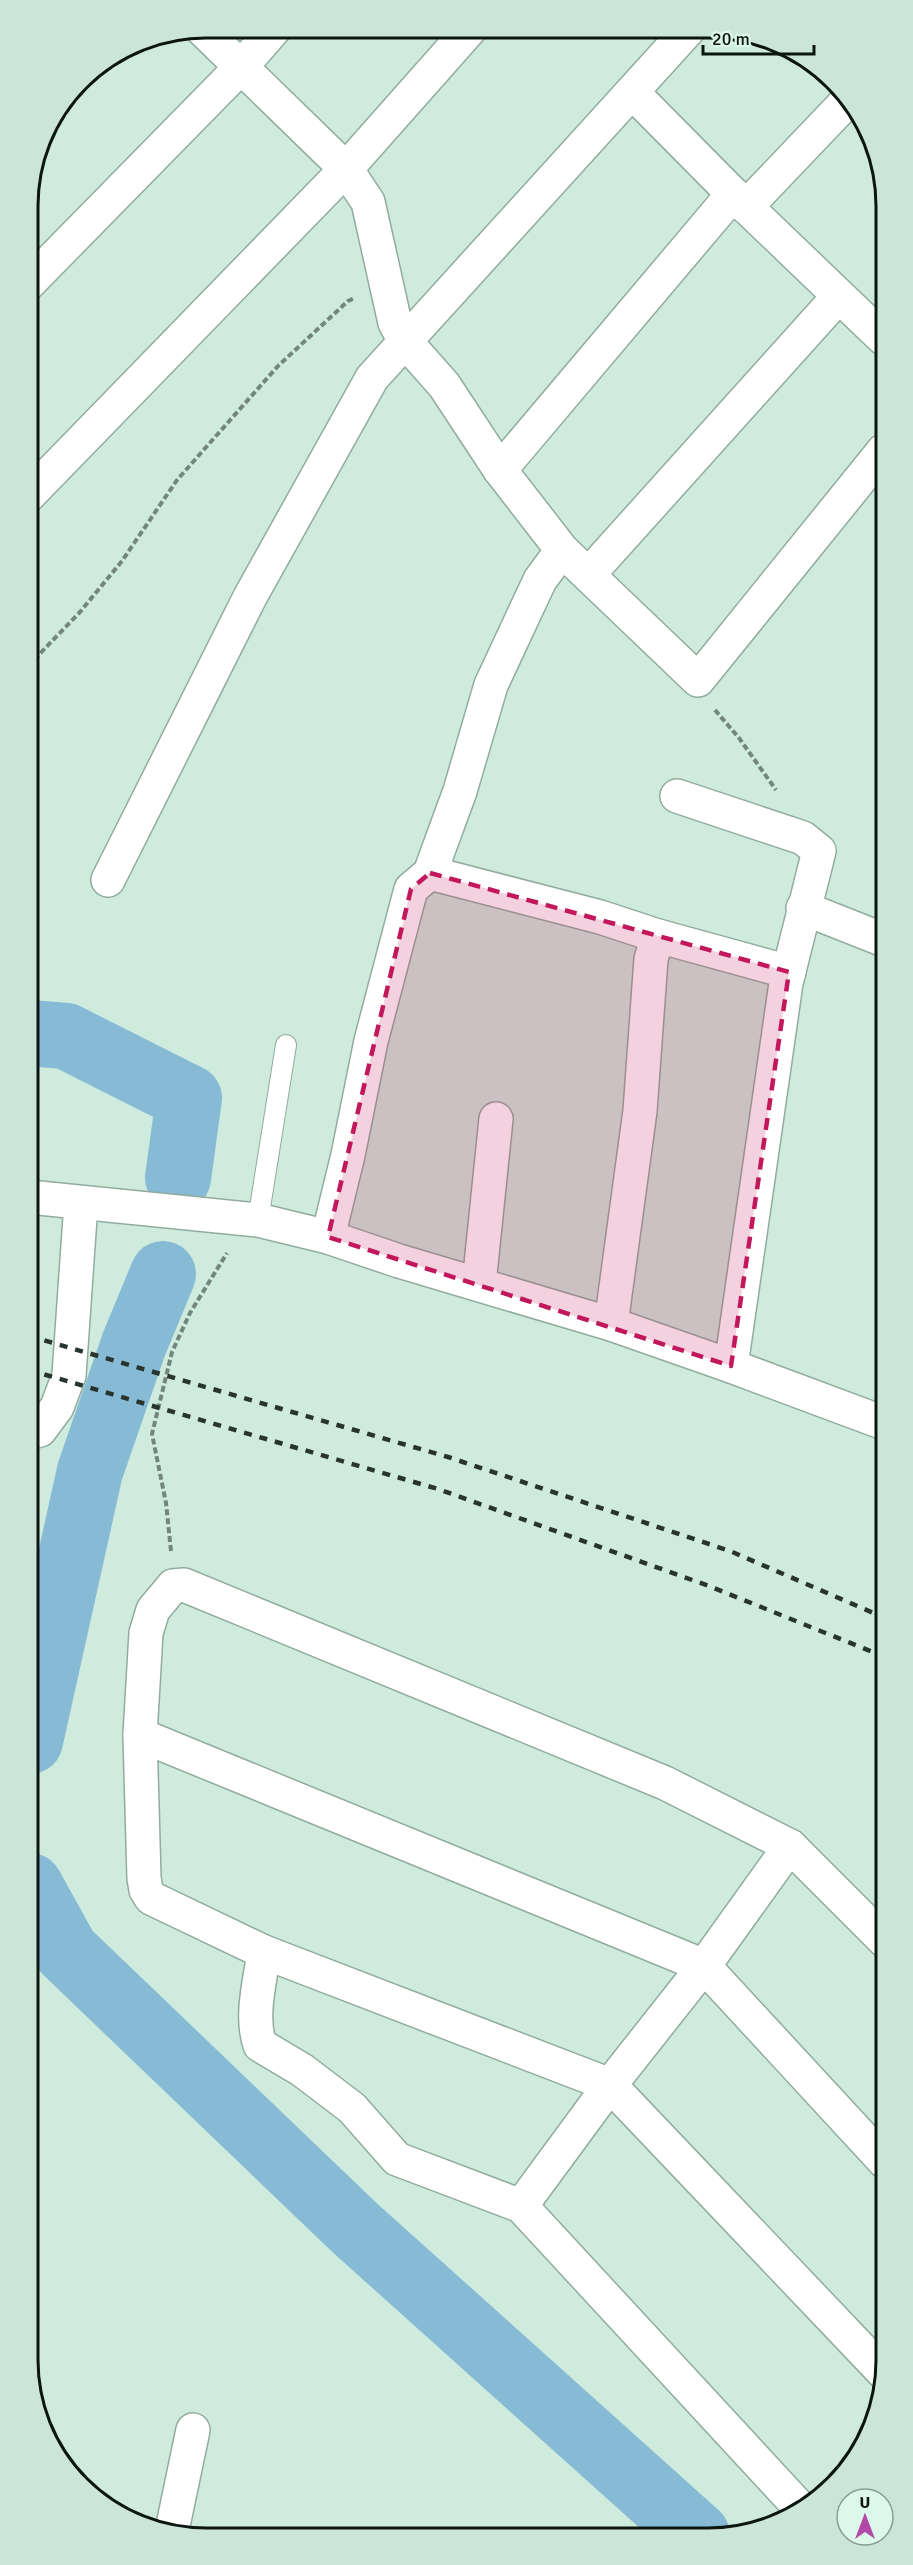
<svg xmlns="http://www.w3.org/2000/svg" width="913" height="2565" viewBox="0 0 913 2565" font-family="Signika,sans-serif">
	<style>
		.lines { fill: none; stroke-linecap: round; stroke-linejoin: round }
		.river { stroke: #86bad5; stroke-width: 66 }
		.lane-casing { stroke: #91ac9e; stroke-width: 22 }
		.street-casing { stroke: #91ac9e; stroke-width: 36 }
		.path { stroke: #73867d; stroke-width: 4; stroke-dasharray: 6 3; stroke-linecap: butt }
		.lane { stroke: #fff; stroke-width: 20 }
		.street { stroke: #fff; stroke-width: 33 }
		.rail { stroke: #28352f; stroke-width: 4.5; stroke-dasharray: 8 8; stroke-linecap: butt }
		.marked { fill: #c2185b; fill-opacity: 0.2; stroke: #c2185b; stroke-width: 4.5; stroke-dasharray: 12 8; stroke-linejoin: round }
		.rim { fill: none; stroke: #0c1611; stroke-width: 3 }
	</style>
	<rect width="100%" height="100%" fill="#cfebdd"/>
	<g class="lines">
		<!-- river -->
		<g class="river">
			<path d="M29,1033L66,1036L189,1098L178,1178"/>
			<path d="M30,1741L90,1471L134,1344L163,1274"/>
			<path d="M30,1886L66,1951L355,2228L697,2535"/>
		</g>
		<defs>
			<path id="lane" d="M258,1220L286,1045"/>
			<g id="street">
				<path d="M201,28L346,169L368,202L395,323L405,341L444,385L500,470L562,550L698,680L883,451"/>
				<path d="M632,92L733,194L883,338"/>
				<path d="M746,207L849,99"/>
				<path d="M28,284L241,67L276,27"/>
				<path d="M500,470L733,194"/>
				<path d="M28,496L346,169L470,29"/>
				<path d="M589,574L839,296"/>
				<path d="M677,796L803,838L819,851L786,983L731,1366"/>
				<path d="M430,873L600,917L658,936L651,959L640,1111L611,1324"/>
				<path d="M108,880L250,597L372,378L688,30"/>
				<path d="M803,908L884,940"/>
				<path d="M658,936L789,972"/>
				<path d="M29,1197L258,1220L328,1237L399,1261L611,1324L731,1366L884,1423"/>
				<path d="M328,1237L348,1155L371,1041L411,889L430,873L460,791L491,685L540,580L562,550"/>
				<path d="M479,1284L496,1119"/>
				<path d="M29,1433L40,1430L57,1407L69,1375L81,1203"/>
				<path d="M140,1735L704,1966L885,2162"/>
				<path d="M264,1952C260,1982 250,2016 260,2045L302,2070L352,2108L397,2159L521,2206L802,2510"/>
				<path d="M521,2206L610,2085L704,1966L790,1846"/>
				<path d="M885,2374L610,2085L264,1952L151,1898L146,1890L144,1878L140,1735L146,1633L153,1610L173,1586L184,1585L665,1783L790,1846L885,1941"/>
				<path d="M171,2535L193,2430"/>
			</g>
		</defs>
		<!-- lane casing -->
		<use href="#lane" class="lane-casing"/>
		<!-- street casing -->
		<use href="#street" class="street-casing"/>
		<!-- path -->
		<g class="path">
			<path d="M28,666L80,612L122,561L177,480L278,366L348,301L355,298"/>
			<path d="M715,710L739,738L776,790"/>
			<path d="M171,1551L166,1503L152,1434L172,1352L190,1313L227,1253"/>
		</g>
		<!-- lane -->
		<use href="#lane" class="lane"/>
		<!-- street -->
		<use href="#street" class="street"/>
		<!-- rail -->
		<g class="rail">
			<path d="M29,1336L448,1457L730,1551L885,1618"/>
			<path d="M29,1370L438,1489L709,1586L885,1657"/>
		</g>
	</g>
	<!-- marked area -->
	<path class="marked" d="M430,873L789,972L731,1366L328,1237L411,889Z"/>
	<!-- crop -->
	<path d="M0 0H913V2565H0ZM206 38H708A168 168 0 0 1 876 206V2360A168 168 0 0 1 708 2528H206A168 168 0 0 1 38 2360V206A168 168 0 0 1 206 38Z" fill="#cbe6d9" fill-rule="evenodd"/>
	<path class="rim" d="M206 38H708A168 168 0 0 1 876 206V2360A168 168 0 0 1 708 2528H206A168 168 0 0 1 38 2360V206A168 168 0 0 1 206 38Z"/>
	<!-- north arrow -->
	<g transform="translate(865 2517)"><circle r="28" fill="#dcf8ea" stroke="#899e93" stroke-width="1.5"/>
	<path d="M0-4.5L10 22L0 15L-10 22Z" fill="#b448a7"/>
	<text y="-9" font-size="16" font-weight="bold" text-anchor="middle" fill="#0c1611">U</text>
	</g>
	<!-- scale -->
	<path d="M703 45v9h111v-9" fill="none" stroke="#0c1611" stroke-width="3"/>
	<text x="712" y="45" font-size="18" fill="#0c1611" stroke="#dcf8ea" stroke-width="4.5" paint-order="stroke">20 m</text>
</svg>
